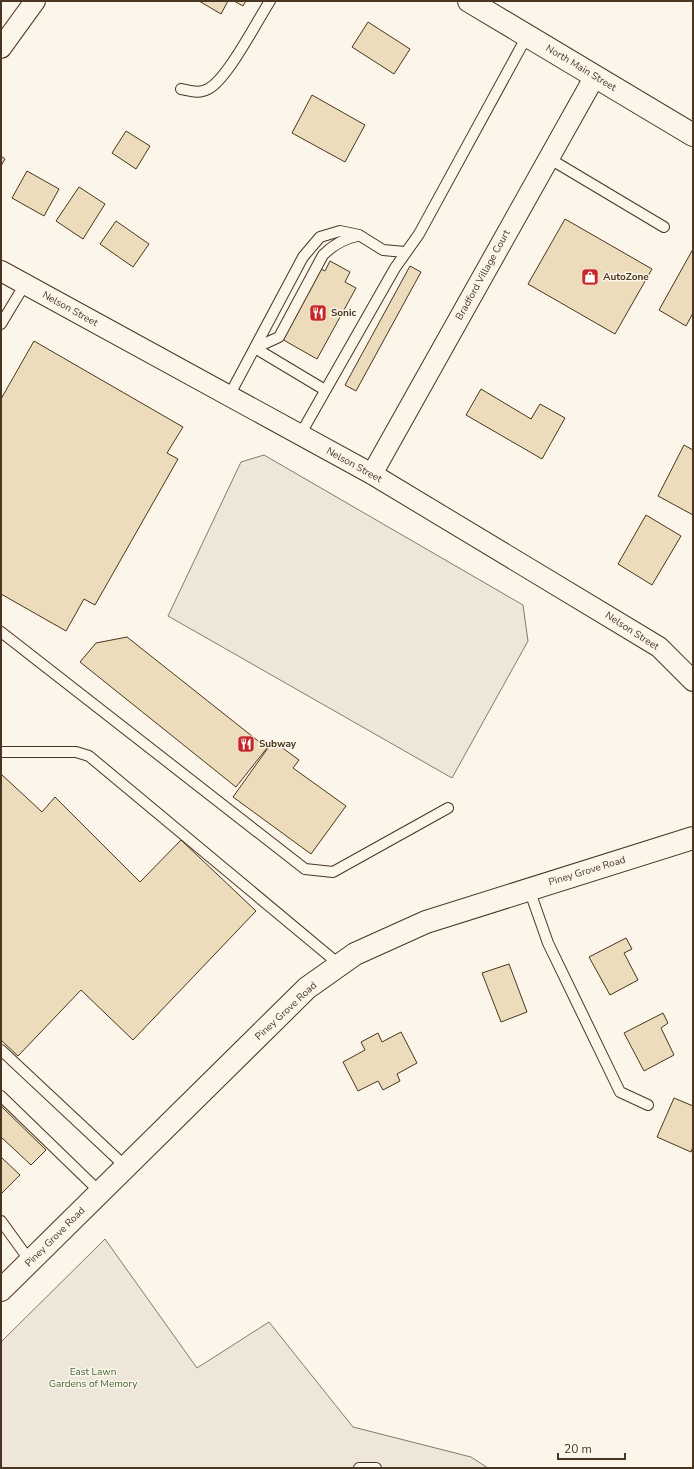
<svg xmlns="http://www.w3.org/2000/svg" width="694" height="1469" viewBox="0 0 694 1469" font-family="'Nunito Sans',sans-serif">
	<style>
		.green { fill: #ede6d9; stroke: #887966 }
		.parking { fill: #ede7d9; stroke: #887966 }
		.building { fill: #ecdcbc; stroke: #4a3520 }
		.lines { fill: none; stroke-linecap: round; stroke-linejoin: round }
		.service-casing { stroke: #4a3520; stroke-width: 12 }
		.minor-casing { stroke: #4a3520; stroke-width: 22 }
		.secondary-casing { stroke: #4a3520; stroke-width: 24 }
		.primary-casing { stroke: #4a3520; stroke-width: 24 }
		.service { stroke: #fbf6e9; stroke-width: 10 }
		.minor { stroke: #fbf6e9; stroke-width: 20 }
		.secondary { stroke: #fbf6e9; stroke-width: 22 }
		.primary { stroke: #fbf6e9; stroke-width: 22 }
		.labels { text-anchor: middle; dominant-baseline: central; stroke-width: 3; stroke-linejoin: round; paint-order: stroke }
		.street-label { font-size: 10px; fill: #4a3520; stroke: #fbf6e9 }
		.poi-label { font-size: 10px; font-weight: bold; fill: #4a3520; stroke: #fbf6e9; text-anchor: start }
		.park-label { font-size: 10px; fill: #436837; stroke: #fbf6e9 }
	</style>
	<rect width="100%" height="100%" fill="#fbf6e9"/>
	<!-- green -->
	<path class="green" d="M105,1239L197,1368L269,1322L353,1427L471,1457L488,1468H1V1342Z"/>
	<!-- parking -->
	<path class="parking" d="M264,455L523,605L528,641L452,778L168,616L241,462Z"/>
	<!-- building -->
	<g class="building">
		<path d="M199,1H228L221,14Z"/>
		<path d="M234,1H246L243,6Z"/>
		<path d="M368,22L410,49L394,74L352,47Z"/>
		<path d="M312,95L365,125L345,162L292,133Z"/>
		<path d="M126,131L150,146L136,169L112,153Z"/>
		<path d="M1,156L5,159L1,166Z"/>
		<path d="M27,171L59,189L44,216L12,198Z"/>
		<path d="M79,187L105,204L83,239L56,221Z"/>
		<path d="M565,219L652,269L615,334L528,284Z"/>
		<path d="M116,221L149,244L133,267L100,244Z"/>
		<path d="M693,249V313L686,326L659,310Z"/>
		<path d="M330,261L350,272L345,282L356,288L317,359L280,338L319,268L325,271Z"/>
		<path d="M410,266L421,272L356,391L345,385Z"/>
		<path d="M34,341L183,427L167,453L178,459L95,605L84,599L66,631L1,594V399Z"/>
		<path d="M481,389L531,419L540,404L565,418L542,459L466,415Z"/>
		<path d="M684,445L693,450V515L658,496Z"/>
		<path d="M646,515L681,536L652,585L618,564Z"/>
		<path d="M127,637L267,748L236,787L80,662L96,643Z"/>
		<path d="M273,741L299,760L293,768L346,806L311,854L233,797Z"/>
		<path d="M1,774L42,812L55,797L140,882L181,840L256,911L133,1040L81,990L18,1056L1,1040Z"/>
		<path d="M626,938L632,949L624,953L638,980L610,995L589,957Z"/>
		<path d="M509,964L527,1012L501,1022L482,973Z"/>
		<path d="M663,1013L668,1023L661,1028L674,1055L644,1071L624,1033Z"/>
		<path d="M401,1032L417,1063L397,1074L400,1081L383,1090L378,1081L358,1091L343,1062L365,1050L361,1042L378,1033L382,1042Z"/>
		<path d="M674,1098L693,1106V1147L691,1152L657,1137Z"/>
		<path d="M1,1106L46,1150L31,1165L1,1137Z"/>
		<path d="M1,1157L20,1175L1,1194Z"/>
	</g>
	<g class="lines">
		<defs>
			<g id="service">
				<path d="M181,89C191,91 199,94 208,89C227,80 257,21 270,1"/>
				<path d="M550,159L664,227"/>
				<path d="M1,324L25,284"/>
				<path d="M255,348L279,337L323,255C333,245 343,239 357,236"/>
				<path d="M255,348L325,390"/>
				<path d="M229,396L303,257L320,237L340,231L359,235L383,250L405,252"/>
				<path d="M300,435L395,268L419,234L527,36"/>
				<path d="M1,632L305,869L333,872L448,808"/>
				<path d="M1,752H76L89,756L340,965"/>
				<path d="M529,889L548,943L620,1092L648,1105"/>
				<path d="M1,1050L126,1167"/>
				<path d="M1,1096L100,1192"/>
				<path d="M1,1221L30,1261"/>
				<path d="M359,1468H376"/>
			</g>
			<g id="minor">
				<path d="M1,48L35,1"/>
				<path d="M1,271L372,474L659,647L693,681"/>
				<path d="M372,474L595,76"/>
			</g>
			<path id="secondary" d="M1,1290L307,988L355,954L426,922L693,838"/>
			<path id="primary" d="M469,1L693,135"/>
		</defs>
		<!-- service casing -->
		<use href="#service" class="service-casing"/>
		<!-- minor casing -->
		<use href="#minor" class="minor-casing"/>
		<!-- secondary casing -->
		<use href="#secondary" class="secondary-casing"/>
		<!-- primary casing -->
		<use href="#primary" class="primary-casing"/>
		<!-- service -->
		<use href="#service" class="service"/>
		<!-- minor -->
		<use href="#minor" class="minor"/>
		<!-- secondary -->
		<use href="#secondary" class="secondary"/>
		<!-- primary -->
		<use href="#primary" class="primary"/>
	</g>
	<!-- icons -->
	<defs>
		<symbol id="shop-square" viewBox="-11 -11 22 22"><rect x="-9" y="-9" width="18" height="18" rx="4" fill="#c62828" stroke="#fbf6e9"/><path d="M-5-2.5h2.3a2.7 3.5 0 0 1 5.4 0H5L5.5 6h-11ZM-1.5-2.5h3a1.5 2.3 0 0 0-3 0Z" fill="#fff"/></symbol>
		<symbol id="restaurant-square" viewBox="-11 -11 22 22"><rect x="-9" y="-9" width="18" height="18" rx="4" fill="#c62828" stroke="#fbf6e9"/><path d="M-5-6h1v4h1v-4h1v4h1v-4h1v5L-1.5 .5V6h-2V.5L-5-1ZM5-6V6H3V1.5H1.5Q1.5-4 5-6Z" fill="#fff"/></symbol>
	</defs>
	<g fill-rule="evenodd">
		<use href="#shop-square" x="580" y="267" width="20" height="20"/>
		<use href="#restaurant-square" x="308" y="303" width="20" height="20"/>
		<use href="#restaurant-square" x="236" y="734" width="20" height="20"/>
	</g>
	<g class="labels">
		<!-- street labels -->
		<g class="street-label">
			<text transform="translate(581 68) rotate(31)">North Main Street</text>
			<text transform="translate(483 275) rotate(-61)">Bradford Village Court</text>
			<text transform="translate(70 309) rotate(29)">Nelson Street</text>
			<text transform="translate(354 465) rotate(29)">Nelson Street</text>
			<text transform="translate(632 631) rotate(33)">Nelson Street</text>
			<text transform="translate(587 871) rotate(-17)">Piney Grove Road</text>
			<text transform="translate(286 1011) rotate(-43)">Piney Grove Road</text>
			<text transform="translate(55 1237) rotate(-45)">Piney Grove Road</text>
		</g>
		<!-- poi labels -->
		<g class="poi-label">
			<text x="603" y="277">AutoZone</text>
			<text x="331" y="313">Sonic</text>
			<text x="259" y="744">Subway</text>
		</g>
		<!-- park labels -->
		<g class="park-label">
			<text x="93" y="1372">East Lawn<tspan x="93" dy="12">Gardens of Memory</tspan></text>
		</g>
	</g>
	<!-- border -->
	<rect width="694" height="1469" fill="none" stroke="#4a3520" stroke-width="4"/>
	<!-- scale -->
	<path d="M558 1453v6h67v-6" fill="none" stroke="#4a3520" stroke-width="2"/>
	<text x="564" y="1453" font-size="12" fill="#4a3520" stroke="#fbf6e9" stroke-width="3" paint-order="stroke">20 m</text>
</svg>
